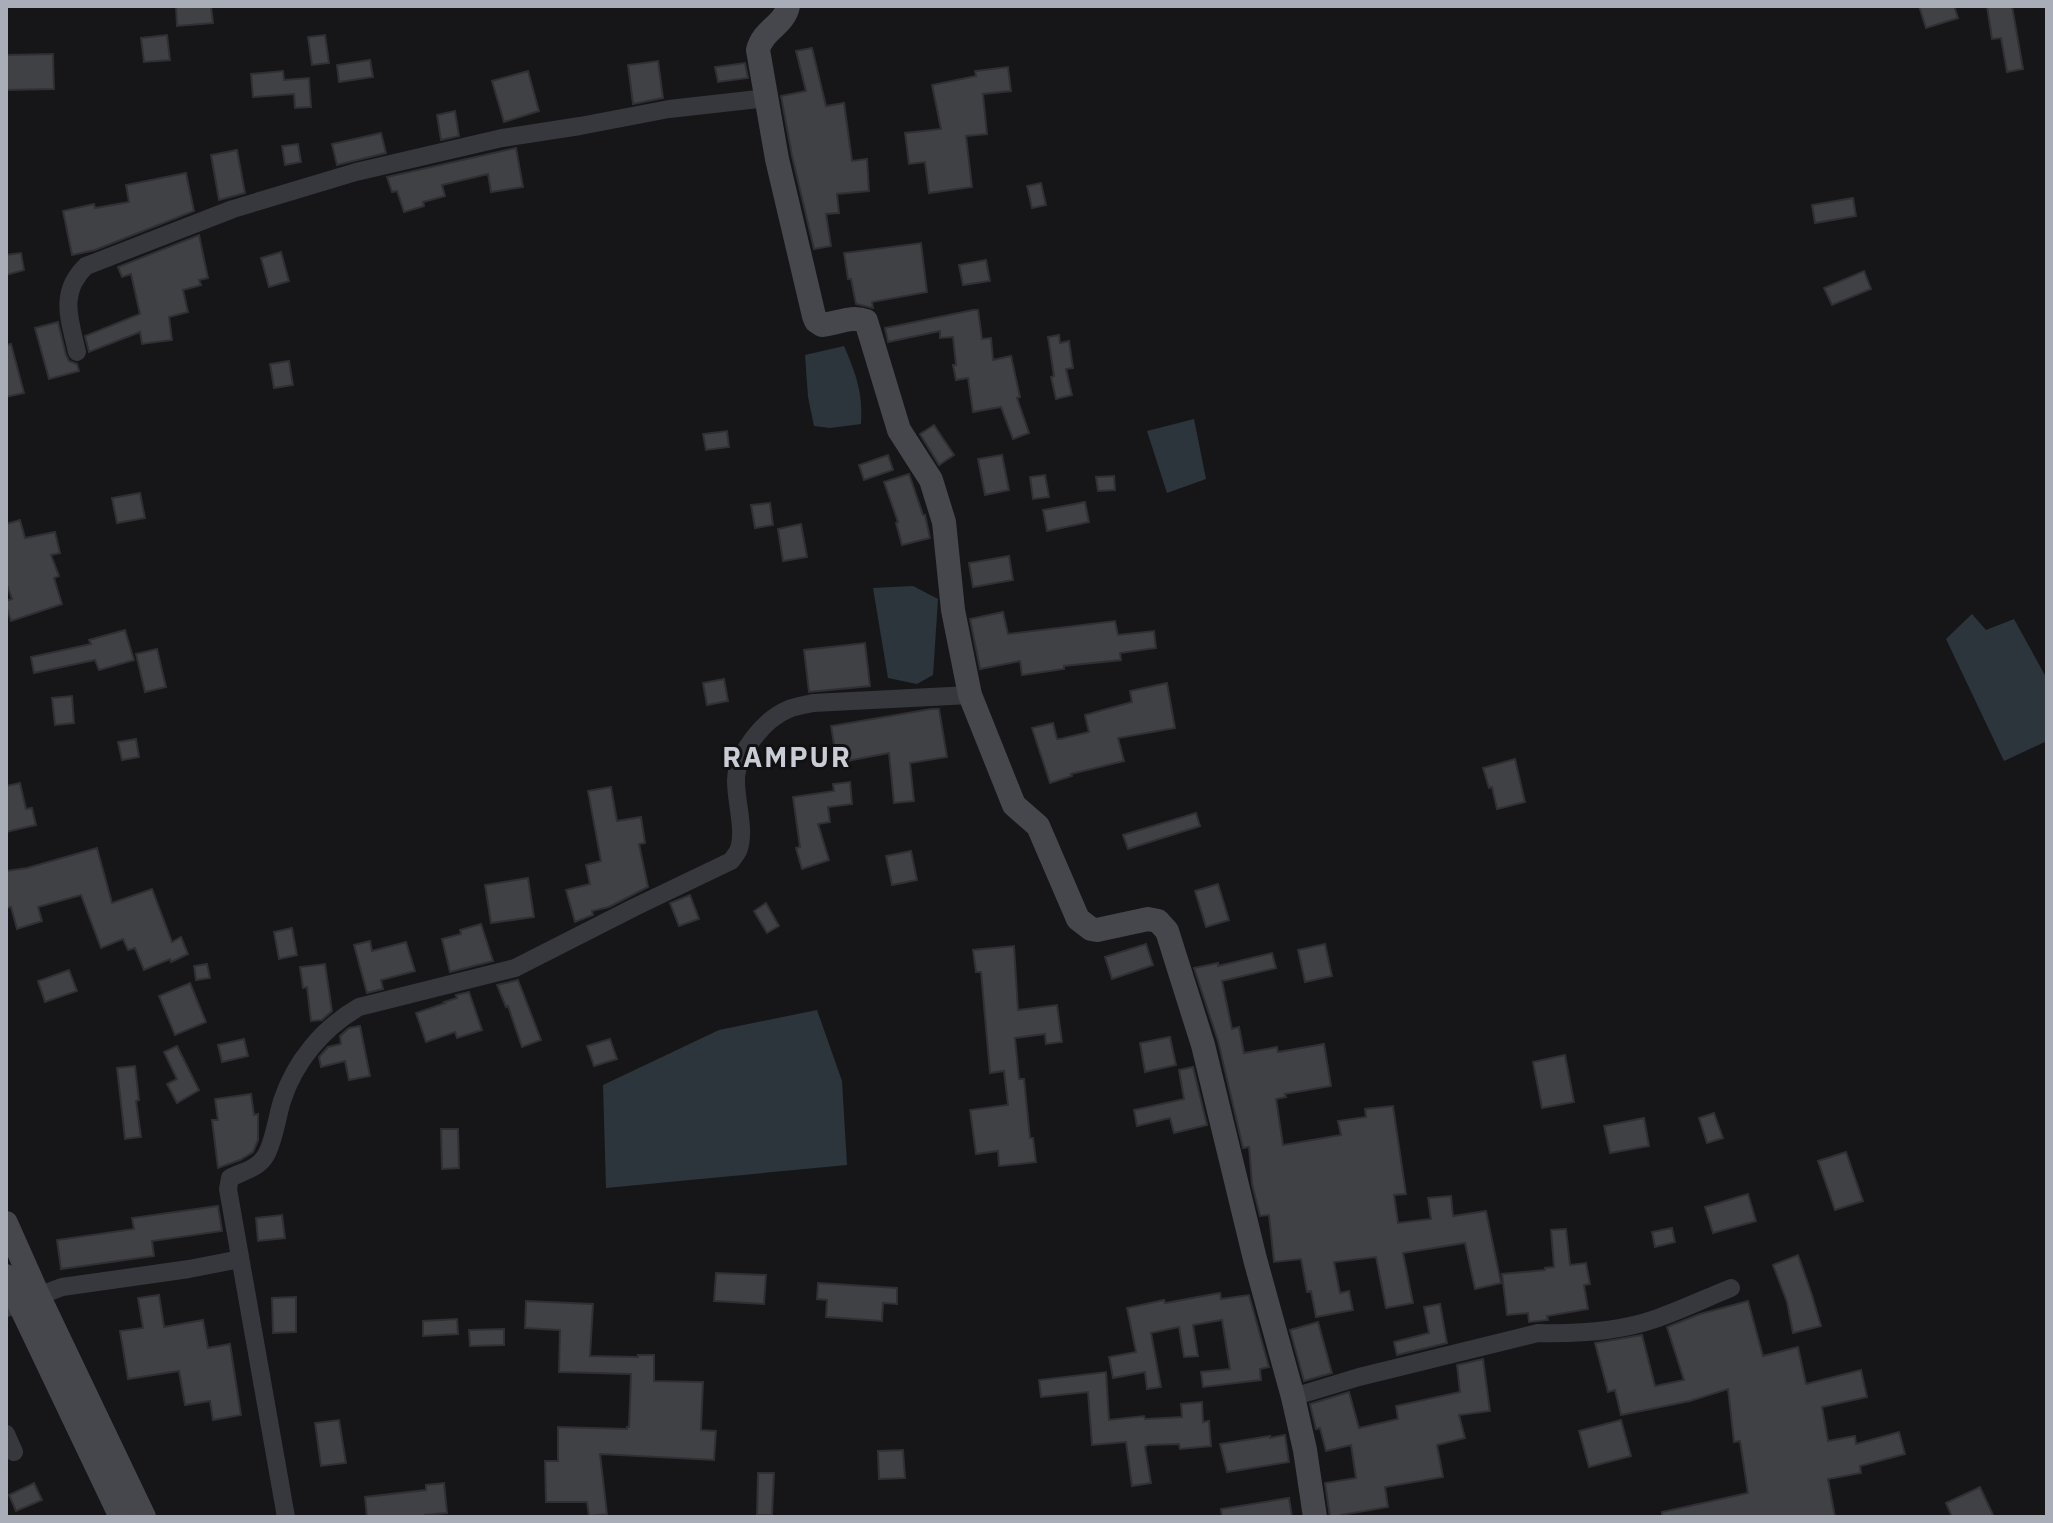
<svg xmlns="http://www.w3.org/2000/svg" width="2053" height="1523" viewBox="0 0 2053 1523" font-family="'IBM Plex Sans',sans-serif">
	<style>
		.water { fill: #2c353c }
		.building { fill: #404145; stroke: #303034; stroke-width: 2 }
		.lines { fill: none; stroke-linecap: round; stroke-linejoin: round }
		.street { stroke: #37383d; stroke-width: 18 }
		.secondary { stroke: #45474d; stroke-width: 24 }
		.labels { text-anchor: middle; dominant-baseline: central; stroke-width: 6; stroke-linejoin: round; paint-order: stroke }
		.district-label { font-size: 28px; font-weight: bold; letter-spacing: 2px; fill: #c9ccd4; stroke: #111113 }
	</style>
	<rect width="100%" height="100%" fill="#161618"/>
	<!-- water -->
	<g class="water">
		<path d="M844,346C856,374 863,393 861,424L830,428L814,426L808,397L805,355Z"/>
		<path d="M1194,419L1206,479L1167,493L1147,431Z"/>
		<path d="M913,586L938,599L933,675L917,684L888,678L873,588Z"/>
		<path d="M1972,614L1986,630L2014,619L2047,679V741L2004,761L1946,639Z"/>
		<path d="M817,1010L842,1081L847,1165L606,1188L603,1085L719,1030Z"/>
	</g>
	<!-- building -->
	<g class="building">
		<path d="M176,6H211L213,23L177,26Z"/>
		<path d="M1919,6H1954L1958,18L1926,28Z"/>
		<path d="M1987,6H2012L2023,69L2007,72L2001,38L1992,39Z"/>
		<path d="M167,35L170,60L144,62L141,38Z"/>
		<path d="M325,35L329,63L312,65L308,37Z"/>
		<path d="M812,48L826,106L844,103L852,161L867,159L869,191L837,194L839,213L826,214L831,246L814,249L792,156L781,96L806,91L796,51Z"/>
		<path d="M53,54L54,89L6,90V55Z"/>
		<path d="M370,60L373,77L339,82L337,65Z"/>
		<path d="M658,61L663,98L633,104L628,65Z"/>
		<path d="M745,63L748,78L718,82L715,67Z"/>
		<path d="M1008,67L1011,91L983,94L987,134L966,136L972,187L929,193L925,162L909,164L905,133L941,129L932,85L976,76L975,71Z"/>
		<path d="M283,71L284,80L309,78L311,107L295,108L294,94L253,97L251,74Z"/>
		<path d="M528,71L539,111L504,122L492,81Z"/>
		<path d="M455,111L459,136L441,140L437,115Z"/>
		<path d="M381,133L386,153L337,165L332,144Z"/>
		<path d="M298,144L301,162L285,165L282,146Z"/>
		<path d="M516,148L523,187L491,192L488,174L442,185L445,196L423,202L424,206L404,212L397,191L392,192L387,177Z"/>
		<path d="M237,150L245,193L219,200L211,155Z"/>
		<path d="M186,173L194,211L95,250L72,255L63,211L94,204L95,208L129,202L126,185Z"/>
		<path d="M1041,183L1046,205L1032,208L1027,186Z"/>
		<path d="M1853,198L1856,216L1815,223L1812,205Z"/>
		<path d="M199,235L208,278L199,280L201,285L183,290L188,312L169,317L172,340L142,344L140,332L89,352L85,336L140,314L131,274L122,277L118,267Z"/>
		<path d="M921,243L927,292L872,302L873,308L856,304L851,279H848L844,253Z"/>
		<path d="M281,252L289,281L269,287L261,258Z"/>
		<path d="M21,253L24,270L6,275V255Z"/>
		<path d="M986,260L990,281L963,285L959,265Z"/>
		<path d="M1864,271L1871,289L1832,305L1824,288Z"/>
		<path d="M973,310H978L982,339L991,338L993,360L1011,356L1020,397L1017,398L1029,433L1013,439L1001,407L973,412L968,378L956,380L953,365H956L953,337L940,338V331L888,342L885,328Z"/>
		<path d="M58,322L66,355L69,361L77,364L79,371L49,379L35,328Z"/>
		<path d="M1059,335L1060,343L1069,341L1073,368L1066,369L1072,395L1056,399L1051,377L1054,376L1048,337Z"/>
		<path d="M11,344L24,393L6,397V345Z"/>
		<path d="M289,361L293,385L274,388L270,364Z"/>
		<path d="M934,425L954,455L939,465L920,434Z"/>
		<path d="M727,431L729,447L706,450L703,434Z"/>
		<path d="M888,455L893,470L864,480L859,465Z"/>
		<path d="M1002,455L1009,490L985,495L978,459Z"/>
		<path d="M909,474L923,515H925L930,538L902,545L896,523L898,522L884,482Z"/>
		<path d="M1045,475L1049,497L1033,499L1030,477Z"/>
		<path d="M1114,476L1115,490L1098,491L1096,477Z"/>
		<path d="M140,493L145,518L117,523L112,498Z"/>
		<path d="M1085,502L1089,522L1047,531L1043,510Z"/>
		<path d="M770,503L773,525L755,528L751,505Z"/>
		<path d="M20,520L25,538L55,532L60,553L51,555L59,576L54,578L62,604L11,621L6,605V601L12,599L6,582V524Z"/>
		<path d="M801,524L807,557L783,561L778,529Z"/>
		<path d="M1009,556L1013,580L973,587L969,563Z"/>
		<path d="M1003,612L1008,634L1115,621L1118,635L1154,631L1156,648L1120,653L1121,660L1064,666V669L1022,675L1020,661L980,669L970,619Z"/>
		<path d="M125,630L134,660L99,670L95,660L34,673L31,657L91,644L89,640Z"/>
		<path d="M865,643L870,686L809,692L804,650Z"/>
		<path d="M157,649L166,687L145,692L136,654Z"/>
		<path d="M724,679L728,701L707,705L703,683Z"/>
		<path d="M1167,683L1175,728L1118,738L1124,761L1071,774L1072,776L1050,783L1032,728L1053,723L1057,739H1060L1089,732L1085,715L1132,702L1130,691Z"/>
		<path d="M72,696L74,723L55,725L52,698Z"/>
		<path d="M931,709H939L947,757L910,763L914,801L894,803L889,753L837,763L831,726Z"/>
		<path d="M136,739L139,757L122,760L118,742Z"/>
		<path d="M1515,759L1525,802L1497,809L1492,787L1489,788L1483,768Z"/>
		<path d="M850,782L852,804L828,807L830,822L818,824L829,860L802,869L796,848L800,847L793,797L834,791L833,784Z"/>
		<path d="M20,783L26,809L32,808L36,825L6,832V786Z"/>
		<path d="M611,787L617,821L641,817L645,843L639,844L648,887L609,907L592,911L593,915L575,922L566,890L590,884L586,865L601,861L588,791Z"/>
		<path d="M1196,813L1200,826L1128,849L1123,835Z"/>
		<path d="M97,848L112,903L152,889L172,942L181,937L188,954L171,962L170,959L144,970L135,948L128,950L123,939L101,948L81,895L38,907L42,921L17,929L11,907L6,908V871L27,868Z"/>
		<path d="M911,851L917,880L892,885L886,856Z"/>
		<path d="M528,878L534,917L491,923L485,885Z"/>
		<path d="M1218,884L1229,920L1206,927L1195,891Z"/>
		<path d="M690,895L699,919L679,926L670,903Z"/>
		<path d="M766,903L779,926L767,933L754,911Z"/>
		<path d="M481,924L493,961L450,972L442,939L461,934L460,930Z"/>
		<path d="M292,928L297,955L279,959L274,932Z"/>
		<path d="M370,941L372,951L406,942L415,971L381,980L383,989L367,993L354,945Z"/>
		<path d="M1146,944L1153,965L1112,979L1105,957Z"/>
		<path d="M1325,944L1332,976L1305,982L1298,950Z"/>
		<path d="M1014,946L1018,1010L1057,1005L1062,1042L1046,1044L1045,1034L1015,1038L1019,1079H1024L1030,1138H1033L1036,1162L999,1166L998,1151L976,1154L970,1110L1008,1105L1004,1071L990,1073L981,972H976L973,950Z"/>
		<path d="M1272,953L1276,968L1222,981L1232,1029L1239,1027L1244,1053L1277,1047L1278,1052L1324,1044L1331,1086L1285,1094L1286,1097L1276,1099L1283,1145L1341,1135L1338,1121L1366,1117L1365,1109L1393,1106L1406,1194L1394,1195L1398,1223L1431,1219L1428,1198L1451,1196L1453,1216L1486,1211L1501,1283L1475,1289L1465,1243L1403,1253L1413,1303L1386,1308L1376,1257L1334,1262L1340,1293L1349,1291L1353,1310L1316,1317L1311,1291L1307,1292L1301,1259L1274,1262L1269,1215L1260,1216L1252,1184L1249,1147L1243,1148L1218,1041L1194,968L1218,963V966Z"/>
		<path d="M207,964L210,978L196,980L194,966Z"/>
		<path d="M325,964L332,1011L322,1020L311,1021L307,987L303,988L300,967Z"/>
		<path d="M69,970L77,991L45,1002L38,981Z"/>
		<path d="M518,980L541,1040L522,1047L508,1006L506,1007L497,985Z"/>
		<path d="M190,983L206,1022L175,1035L159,996Z"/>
		<path d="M469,992L482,1030L457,1038L455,1032L426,1042L416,1013L445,1003L444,1002L457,998L456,995Z"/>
		<path d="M360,1026L370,1076L349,1080L345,1061L321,1067L319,1057L328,1047L341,1044L340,1036L349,1028Z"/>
		<path d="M1170,1037L1176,1065L1145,1072L1140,1043Z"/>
		<path d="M244,1039L248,1056L222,1062L218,1045Z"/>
		<path d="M610,1039L617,1059L594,1066L587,1046Z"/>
		<path d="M177,1046L199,1090L177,1103L167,1084L177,1079L164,1052Z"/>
		<path d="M1565,1055L1574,1102L1542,1108L1533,1062Z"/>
		<path d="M135,1066L139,1100L136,1101L141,1137L125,1139L117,1068Z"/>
		<path d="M1193,1067L1207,1125L1174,1133L1170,1118L1137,1126L1134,1110L1184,1099L1179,1070Z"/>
		<path d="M251,1094L254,1115L258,1114V1140L253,1152L240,1160L218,1168L212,1120H218L215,1099Z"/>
		<path d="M1714,1113L1723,1138L1707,1143L1699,1118Z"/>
		<path d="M1644,1118L1649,1146L1610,1153L1604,1126Z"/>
		<path d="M441,1129H458L459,1168L442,1169Z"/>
		<path d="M1846,1152L1863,1201L1835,1210L1818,1161Z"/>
		<path d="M1748,1194L1756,1221L1713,1233L1705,1207Z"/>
		<path d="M218,1206L222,1231L152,1241L154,1256L61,1269L57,1240L134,1229L132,1218Z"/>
		<path d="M282,1215L285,1238L258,1241L256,1218Z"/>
		<path d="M1672,1228L1675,1242L1655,1247L1652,1232Z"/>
		<path d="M1566,1229L1570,1265L1586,1263L1590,1284L1584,1285L1588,1309L1547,1316L1548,1320L1529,1322L1528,1313L1507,1315L1502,1274L1545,1270V1268L1554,1267L1551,1230Z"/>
		<path d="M1798,1255L1812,1295L1821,1326L1793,1333L1787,1302L1773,1265Z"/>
		<path d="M716,1273L766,1275L764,1304L714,1301Z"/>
		<path d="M818,1283L897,1288V1304L883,1303L882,1321L826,1317L827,1300L817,1299Z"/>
		<path d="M1220,1293L1221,1299L1249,1295L1269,1367L1260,1369L1261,1380L1203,1387L1201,1372L1230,1369L1222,1320L1193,1325L1198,1356L1184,1357L1179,1327L1151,1333L1161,1387L1147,1389L1145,1372L1113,1378L1109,1357L1136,1352L1127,1308L1164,1300L1165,1303Z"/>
		<path d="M159,1295L164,1327L203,1320L208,1348L230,1344L241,1415L213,1420L210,1401L185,1405L179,1371L128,1379L120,1331L143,1328L138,1298Z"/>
		<path d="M296,1297V1332L273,1333L272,1298Z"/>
		<path d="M526,1301L593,1304L590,1356L638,1357V1355H654V1381L703,1382L701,1430L716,1431L714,1460L600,1454L607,1514L589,1516L587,1502H546L545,1461H558V1427L627,1429V1427H629L631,1374L559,1372L560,1330L525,1328Z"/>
		<path d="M1748,1301L1763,1356L1798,1347L1806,1384L1861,1370L1867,1397L1822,1407L1828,1441L1855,1436L1856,1444L1899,1432L1905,1454L1860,1466L1861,1473L1828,1479L1835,1517H1662V1512L1748,1493L1740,1441L1734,1442L1728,1389L1690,1401L1621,1415L1615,1390L1608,1392L1595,1343L1642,1335L1655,1386L1684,1380L1667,1327L1700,1314Z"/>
		<path d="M1440,1304L1447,1343L1397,1355L1394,1342L1429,1333L1424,1307Z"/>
		<path d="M457,1319L458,1334L423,1336V1321Z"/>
		<path d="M1318,1322L1332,1373L1304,1381L1290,1330Z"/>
		<path d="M504,1329V1345L470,1346L469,1330Z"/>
		<path d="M1483,1359L1490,1411L1459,1415L1465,1438L1437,1445L1443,1477L1385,1487L1388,1507L1341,1515V1517H1330L1325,1483L1356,1478L1351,1445L1326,1451L1320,1428L1316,1429L1310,1404L1349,1392L1359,1428L1398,1419L1396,1406L1460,1392L1457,1365Z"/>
		<path d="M1106,1372L1109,1420L1144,1416L1145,1419L1182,1417L1181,1404L1202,1402L1203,1422L1209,1421L1211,1446L1180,1449L1179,1444L1148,1445L1145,1447L1151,1483L1132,1486L1126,1442L1092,1445L1088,1392L1041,1397L1039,1380Z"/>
		<path d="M339,1420L346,1463L321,1466L315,1423Z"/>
		<path d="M1621,1420L1631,1456L1589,1467L1579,1431Z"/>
		<path d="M1285,1435L1289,1462L1227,1472L1220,1444L1270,1436V1438Z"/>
		<path d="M903,1450L905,1478L879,1479L878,1451Z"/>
		<path d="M758,1473H774L772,1515H757Z"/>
		<path d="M34,1483L42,1500L16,1511L9,1495Z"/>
		<path d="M444,1483L447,1513L425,1515V1517H367L365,1497L426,1490V1485Z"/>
		<path d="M1980,1487L1994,1517H1952L1946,1503Z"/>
		<path d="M1289,1498L1292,1517H1222L1221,1509Z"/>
	</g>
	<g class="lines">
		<!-- street -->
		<g class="street">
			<path d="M77,352C70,320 58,293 86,266L233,209L356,172L502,138L580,126L669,109L767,98"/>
			<path d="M6,1308L62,1287L189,1269L240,1259"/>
			<path d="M1293,1397L1359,1377L1538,1333C1577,1334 1618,1332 1655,1319C1681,1310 1706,1298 1731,1288"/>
			<path d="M6,1434L14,1452"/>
			<path d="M286,1517L228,1189L230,1178C243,1171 258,1169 266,1155C274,1141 277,1117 282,1101C295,1061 323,1028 359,1007L515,968L635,907L731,861C733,858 736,855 738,851C746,833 736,802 736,782C735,755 764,719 789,709C796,706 805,705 813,703L970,695"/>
		</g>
		<!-- secondary -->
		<g class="secondary">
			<path d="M788,6C784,26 763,29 758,50L777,159L814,316L816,321L822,325C837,324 851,315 866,321L899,430L931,480L944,522L953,610L970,695L1014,805L1038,826L1078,919L1091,929L1097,930L1148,919L1158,921L1167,931L1203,1045L1255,1259L1293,1397L1305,1450L1315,1517"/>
			<path d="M6,1223L38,1295L144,1517"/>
			<path d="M6,1276L121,1517"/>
		</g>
	</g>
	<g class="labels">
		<!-- district labels -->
		<g class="district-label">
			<text x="787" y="756">RAMPUR</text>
		</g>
	</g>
	<!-- border -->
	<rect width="2053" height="1523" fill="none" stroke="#a8adb8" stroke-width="16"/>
</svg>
